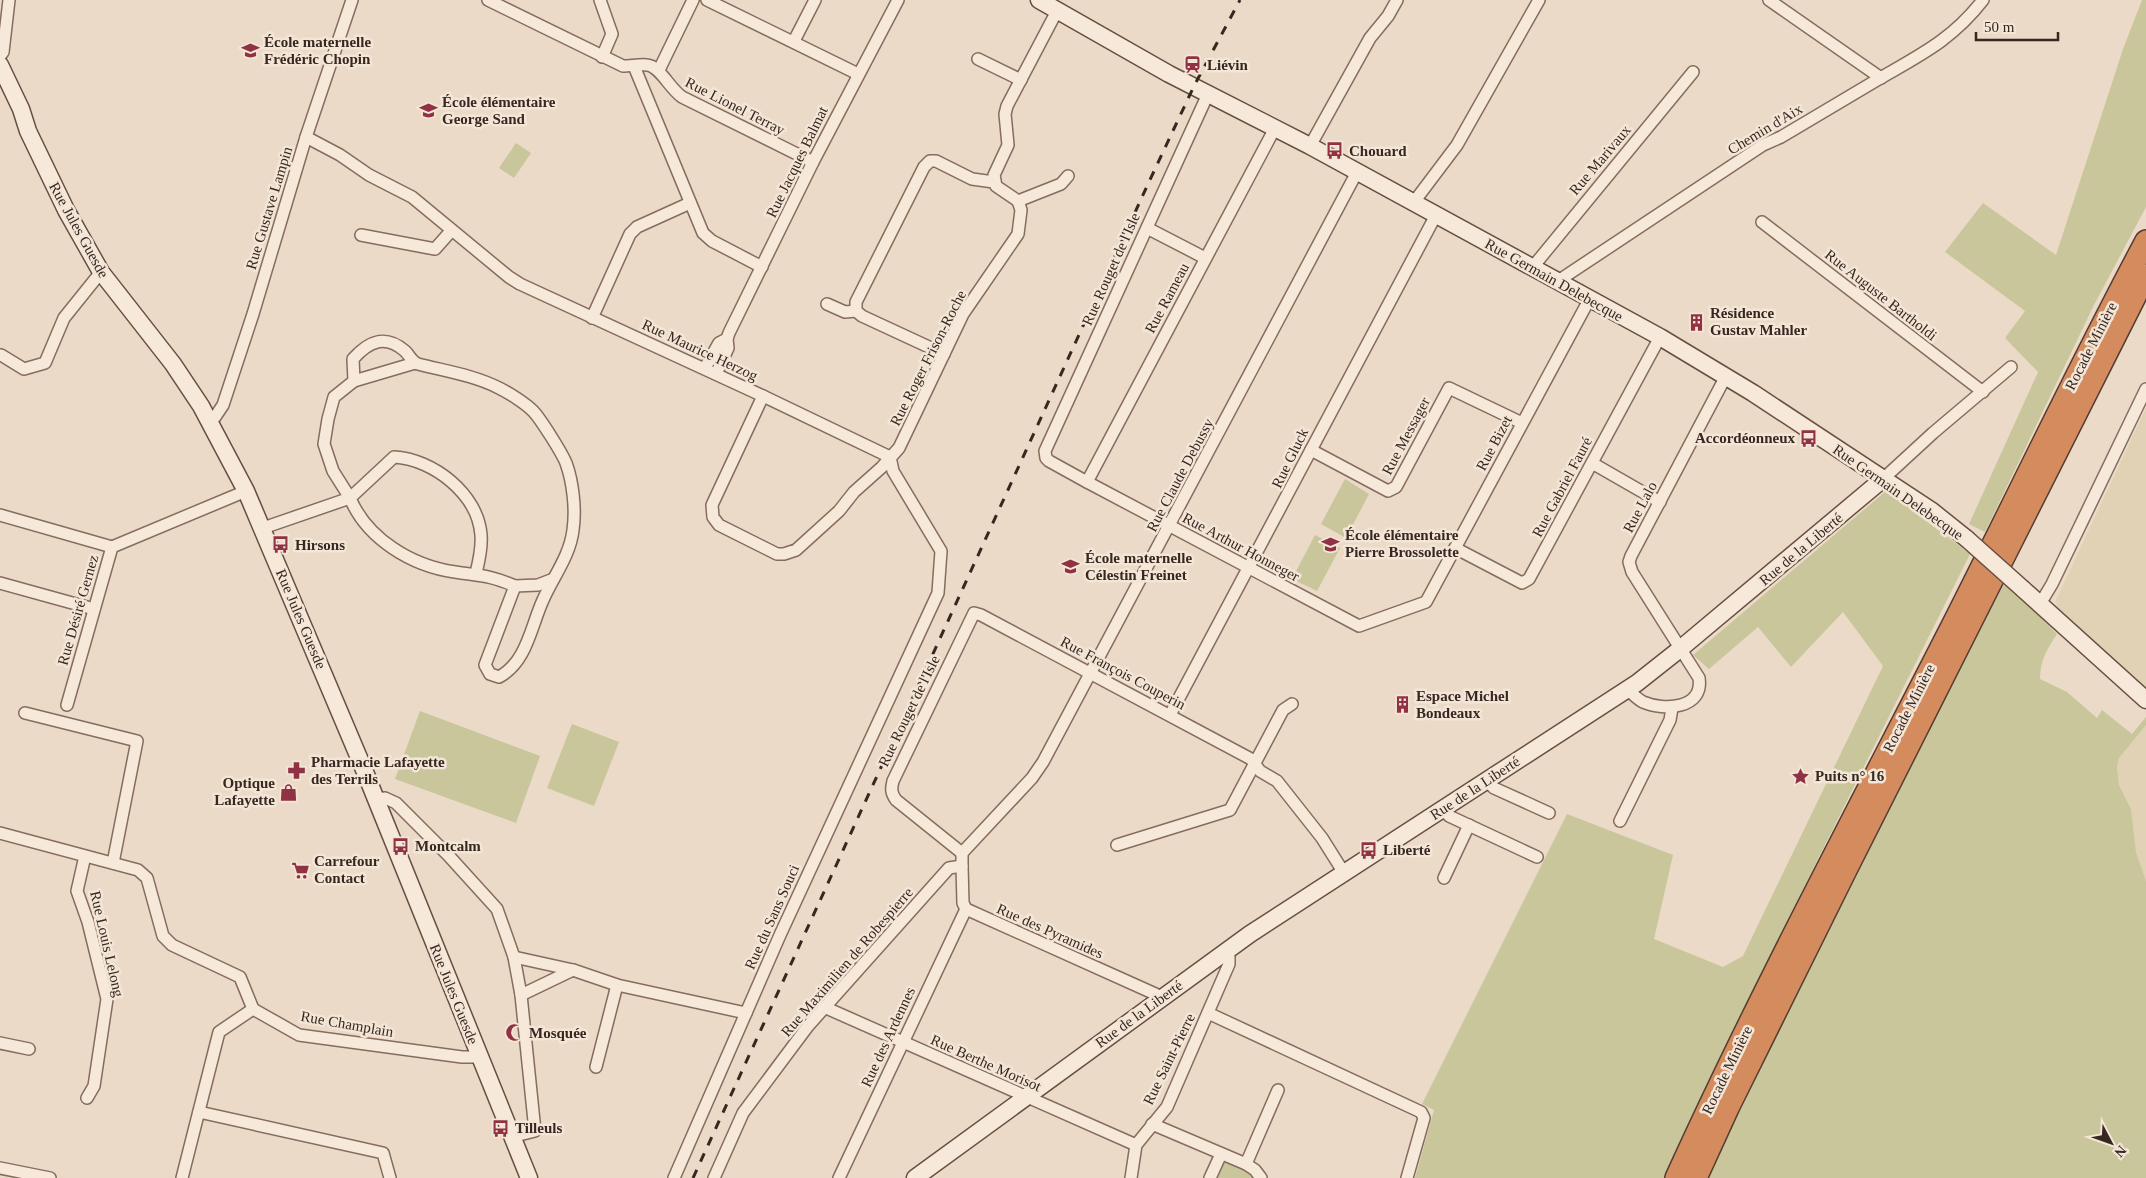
<svg xmlns="http://www.w3.org/2000/svg" width="2146" height="1178" viewBox="0 0 2146 1178" font-family="Georgia,serif">
	<style>
		.farmland { fill: #e1d2b5 }
		.green { fill: #c9c69c }
		.lines { fill: none; stroke-linecap: round; stroke-linejoin: round }
		.street-casing { stroke: #866c5e; stroke-width: 14 }
		.secondary-casing { stroke: #684e41; stroke-width: 19 }
		.highway-casing { stroke: #543c32; stroke-width: 24 }
		.street { stroke: #f7e9da; stroke-width: 11 }
		.secondary { stroke: #f7e9da; stroke-width: 16 }
		.highway { stroke: #d48c5f; stroke-width: 21 }
		.rail { stroke: #372720; stroke-width: 3; stroke-dasharray: 9 9; stroke-linecap: butt }
		.secondary-bridge-casing { stroke: #684e41; stroke-width: 19; stroke-linecap: butt }
		.secondary-bridge { stroke: #f7e9da; stroke-width: 16 }
		.labels { text-anchor: middle; dominant-baseline: central; stroke-width: 5; stroke-linejoin: round; paint-order: stroke }
		.poi-label { font-size: 15px; font-weight: bold; fill: #372720; stroke: #f3e6d7; text-anchor: start }
		.street-label { font-size: 15px; fill: #372720; stroke: #f3e6d7 }
	</style>
	<rect width="100%" height="100%" fill="#ebdac7"/>
	<!-- farmland -->
	<g class="farmland">
		<path d="M2146,408V691L2059,613L2056,600Z"/>
		<path d="M2146,725V881L2136,852L2131,809L2119,785L2117,767L2119,758Z"/>
	</g>
	<!-- green -->
	<g class="green">
		<path d="M2142,0H2146V207L2094,305L1985,532L1969,524L2038,372L2005,338L2025,311L1945,252L1983,203L2056,255L2123,49Z"/>
		<path d="M516,143L531,153L514,178L499,168Z"/>
		<path d="M1345,479L1369,494L1346,538L1321,524Z"/>
		<path d="M1886,491L1970,554L1770,955L1665,1178H1415L1434,1110L1422,1104L1567,814L1673,855L1654,939L1723,967L1743,956L1883,666L1843,612L1791,667L1758,627L1709,669L1693,655Z"/>
		<path d="M1315,535L1340,548L1317,591L1292,579Z"/>
		<path d="M2005,582L2057,634C2047,649 2040,661 2040,679L2067,692L2097,718L2102,710L2132,734L2146,717V725L2119,758L2117,767L2119,785L2131,809L2136,852L2146,881V1178H1707L1904,775Z"/>
		<path d="M420,711L540,756L516,823L395,779Z"/>
		<path d="M572,724L619,742L594,806L547,788Z"/>
		<path d="M1224,1160L1251,1173L1255,1178H1215Z"/>
	</g>
	<g class="lines">
		<defs>
			<g id="street">
				<path d="M488,0L623,66C631,66 640,64 647,65C660,66 669,88 682,97L813,162"/>
				<path d="M600,0L612,34L602,57"/>
				<path d="M707,0L858,74"/>
				<path d="M1769,0L1881,78"/>
				<path d="M794,41L815,0"/>
				<path d="M0,56L3,52L9,0"/>
				<path d="M978,59L1021,80"/>
				<path d="M634,66L703,233L712,241L762,267"/>
				<path d="M659,70L693,0"/>
				<path d="M1208,94L1045,451L1046,458L1049,461L1087,482L1359,626L1426,602L1589,300"/>
				<path d="M306,137L340,155L369,175L412,197L509,277L520,284L763,396L890,457"/>
				<path d="M1310,146L1370,38L1388,16L1397,0"/>
				<path d="M1018,201L1061,184L1068,176"/>
				<path d="M1414,202L1457,145L1539,0"/>
				<path d="M1762,222L1983,392"/>
				<path d="M1147,228L1205,258"/>
				<path d="M361,235L435,249L451,231"/>
				<path d="M1532,268L1693,72"/>
				<path d="M1558,281L1763,145L1781,137C1813,118 1845,99 1877,80C1920,55 1952,40 1983,0"/>
				<path d="M827,304L845,312L856,311"/>
				<path d="M592,318L630,234L637,227L690,203"/>
				<path d="M944,354L862,316L856,311V302L924,167L930,161H936L972,179L994,182"/>
				<path d="M1,355L24,369L45,363L64,318L101,272"/>
				<path d="M705,368L719,343L727,339"/>
				<path d="M716,374L728,348L727,339L729,333L813,162L898,0"/>
				<path d="M354,381L415,363"/>
				<path d="M763,396L712,505L713,517L719,525L777,554H784L796,550L839,511L854,492L882,467L899,448L963,314L1018,234L1021,210L1018,201L996,186L994,175L1008,145L1005,114L1007,106L1058,9"/>
				<path d="M210,420L215,417L223,405L253,314L306,137L352,0"/>
				<path d="M1311,450L1388,491L1396,487L1449,388L1522,423"/>
				<path d="M1592,463L1660,502"/>
				<path d="M1883,479L1933,433L2011,367"/>
				<path d="M1087,482L1275,128"/>
				<path d="M0,515L112,547"/>
				<path d="M263,528L350,498C367,539 412,566 455,572C481,576 489,575 515,586L485,665L490,674L499,677C527,662 531,626 543,600C553,577 570,556 573,530C576,510 573,482 566,463C562,453 540,418 533,411C525,403 509,393 499,388C473,375 445,371 418,364C412,362 410,356 405,351C385,334 369,341 353,359L354,381L334,397L328,419L324,444L333,471L350,498L394,457C433,459 478,494 481,535C482,547 479,561 476,573"/>
				<path d="M1455,548L1522,583L1529,579L1660,337"/>
				<path d="M0,583L94,609"/>
				<path d="M515,586L538,585L551,580"/>
				<path d="M2040,604L2052,584L2146,389"/>
				<path d="M1627,689C1632,693 1637,699 1643,702C1664,711 1704,709 1699,678L1632,572L1629,562L1631,556L1726,376"/>
				<path d="M67,705L112,547L246,491"/>
				<path d="M25,713L137,741L113,863"/>
				<path d="M1170,715L1436,215"/>
				<path d="M1487,781L1494,788L1549,813"/>
				<path d="M376,799L385,798L396,803L448,855L497,909L514,957L521,995L535,1131L511,1137"/>
				<path d="M1443,809L1449,816L1537,857"/>
				<path d="M1620,821L1670,720L1672,708"/>
				<path d="M0,833L138,870L147,878L163,936L172,945L240,977L253,1009L299,1035L462,1057H479"/>
				<path d="M1117,845L1230,810L1283,710L1292,704"/>
				<path d="M962,853L1032,778L1043,762L1357,172"/>
				<path d="M962,853L896,800C891,793 891,789 893,781L974,613L981,615L1251,759L1260,771L1277,781L1322,838L1344,873"/>
				<path d="M85,856L77,891L88,922L107,999L94,1086L87,1098"/>
				<path d="M962,866L963,903L966,909L1162,997"/>
				<path d="M1444,878L1469,825"/>
				<path d="M514,957L573,970L617,985L746,1013"/>
				<path d="M521,995L573,970"/>
				<path d="M824,1007L1136,1145"/>
				<path d="M1208,1013L1421,1112L1424,1118L1407,1178"/>
				<path d="M0,1043L29,1049"/>
				<path d="M596,1067L617,985"/>
				<path d="M199,1112L383,1153L390,1178"/>
				<path d="M1152,1124L1246,1164L1255,1170L1261,1178"/>
				<path d="M1246,1164L1278,1090"/>
				<path d="M0,1168L50,1178"/>
				<path d="M182,1178L219,1032L253,1009"/>
				<path d="M674,1178L780,935L938,593L941,551L893,471L890,457"/>
				<path d="M714,1178L743,1113L808,1026L949,868L962,866V853"/>
				<path d="M839,1178L966,909"/>
				<path d="M1131,1178L1136,1145L1167,1107L1229,964V957L1226,951"/>
				<path d="M1210,1178L1221,1154"/>
			</g>
			<g id="secondary">
				<path d="M1039,0L1169,74L1310,146L1660,337L1753,393L1932,511L1967,539"/>
				<path d="M0,65L21,109L28,131L66,210L101,272L173,364L201,406L246,491L365,772L529,1178"/>
				<path d="M2023,589L2146,700"/>
				<path d="M915,1178L1250,934L1637,683L1680,649L1883,479"/>
			</g>
			<g id="highway">
				<path d="M1676,1178C1761,991 1858,810 1952,626C2017,498 2078,368 2146,241"/>
				<path d="M1696,1178L1729,1106L1846,870L2146,275"/>
			</g>
		</defs>
		<!-- street casing -->
		<use href="#street" class="street-casing"/>
		<!-- secondary casing -->
		<use href="#secondary" class="secondary-casing"/>
		<!-- highway casing -->
		<use href="#highway" class="highway-casing"/>
		<!-- street -->
		<use href="#street" class="street"/>
		<!-- secondary -->
		<use href="#secondary" class="secondary"/>
		<!-- highway -->
		<use href="#highway" class="highway"/>
		<!-- rail -->
		<path class="rail" d="M693,1178L1148,184L1194,86L1240,0"/>
		<defs>
			<path id="secondary-bridge" d="M1967,539L2023,589"/>
		</defs>
		<!-- secondary-bridge casing -->
		<use href="#secondary-bridge" class="secondary-bridge-casing"/>
		<!-- secondary-bridge -->
		<use href="#secondary-bridge" class="secondary-bridge"/>
	</g>
	<!-- icons -->
	<defs>
		<symbol id="school-bare" viewBox="-9 -9 18 18"><path d="M0-5L7-2L0 1L-7-2ZM-4 1L0 2.5L4 1V4Q0 6-4 4Z" fill="#913244" stroke="#f3e6d7" stroke-width="2.5" paint-order="stroke"/></symbol>
		<symbol id="station-bare" viewBox="-9 -9 18 18"><path d="M-3-6H3Q5-6 5-4V2Q5 4 3 4L4.5 6H3L1.5 4h-3L-3 6H-4.5L-3 4Q-5 4-5 2V-4Q-5-6-3-6ZM-3.5-4v3h7v-3ZM-3.5 1v1.5H-2V1ZM2 1v1.5H3.5V1Z" fill="#913244" stroke="#f3e6d7" stroke-width="2.5" paint-order="stroke"/></symbol>
		<symbol id="bus-bare" viewBox="-9 -9 18 18"><path d="M-5-6H5V4H4V6H2V4H-2V6H-4V4H-5ZM-3.5-4V0h7V-4ZM-3.5 1.2v1.5H-2V1.2ZM2 1.2v1.5H3.5V1.2Z" fill="#913244" stroke="#f3e6d7" stroke-width="2.5" paint-order="stroke"/></symbol>
		<symbol id="building-bare" viewBox="-9 -9 18 18"><path d="M-4-6H4V6H1V3H-1V6H-4ZM-2.5-4.3h1.7v1.8h-1.7ZM.8-4.3h1.7v1.8H.8ZM-2.5-1h1.7V.8h-1.7ZM.8-1h1.7V.8H.8Z" fill="#913244" stroke="#f3e6d7" stroke-width="2.5" paint-order="stroke"/></symbol>
		<symbol id="pharmacy-bare" viewBox="-9 -9 18 18"><path d="M-2-6h4v4h4v4h-4v4h-4v-4h-4v-4h4Z" fill="#913244" stroke="#f3e6d7" stroke-width="2.5" paint-order="stroke"/></symbol>
		<symbol id="sight-bare" viewBox="-9 -9 18 18"><path d="M0-6L1.8-2.2L6-1.7L2.9 1.2L3.7 5.4L0 3.3L-3.7 5.4L-2.9 1.2L-6-1.7L-1.8-2.2Z" fill="#913244" stroke="#f3e6d7" stroke-width="2.5" paint-order="stroke"/></symbol>
		<symbol id="shop-bare" viewBox="-9 -9 18 18"><path d="M-5-2.5h2.3a2.7 3.5 0 0 1 5.4 0H5L5.5 6h-11ZM-1.5-2.5h3a1.5 2.3 0 0 0-3 0Z" fill="#913244" stroke="#f3e6d7" stroke-width="2.5" paint-order="stroke"/></symbol>
		<symbol id="supermarket-bare" viewBox="-9 -9 18 18"><path d="M-6-5.5h2.5l.6 2H6L4.5 2H-2.5L-4.4-4H-6ZM-1.5 3.2a1.3 1.3 0 1 0 .1 0ZM3 3.2a1.3 1.3 0 1 0 .1 0Z" fill="#913244" stroke="#f3e6d7" stroke-width="2.5" paint-order="stroke"/></symbol>
		<symbol id="mosque-bare" viewBox="-9 -9 18 18"><path d="M3.5-4.9A6 6 0 1 0 3.5 4.9A5 5 0 1 1 3.5-4.9Z" fill="#913244" stroke="#f3e6d7" stroke-width="2.5" paint-order="stroke"/></symbol>
	</defs>
	<g fill-rule="evenodd">
		<use href="#school-bare" x="238" y="38" width="25" height="25"/>
		<use href="#station-bare" x="1180" y="52" width="25" height="25"/>
		<use href="#school-bare" x="416" y="98" width="25" height="25"/>
		<use href="#bus-bare" x="1322" y="138" width="25" height="25"/>
		<use href="#building-bare" x="1684" y="310" width="25" height="25"/>
		<use href="#bus-bare" x="1796" y="426" width="25" height="25"/>
		<use href="#school-bare" x="1318" y="532" width="25" height="25"/>
		<use href="#bus-bare" x="268" y="532" width="25" height="25"/>
		<use href="#school-bare" x="1058" y="554" width="25" height="25"/>
		<use href="#building-bare" x="1390" y="692" width="25" height="25"/>
		<use href="#pharmacy-bare" x="284" y="758" width="25" height="25"/>
		<use href="#sight-bare" x="1788" y="764" width="25" height="25"/>
		<use href="#shop-bare" x="276" y="780" width="25" height="25"/>
		<use href="#bus-bare" x="388" y="834" width="25" height="25"/>
		<use href="#bus-bare" x="1356" y="838" width="25" height="25"/>
		<use href="#supermarket-bare" x="288" y="858" width="25" height="25"/>
		<use href="#mosque-bare" x="502" y="1020" width="25" height="25"/>
		<use href="#bus-bare" x="488" y="1116" width="25" height="25"/>
	</g>
	<g class="labels">
		<!-- poi labels -->
		<g class="poi-label">
			<text x="264" y="42">École maternelle<tspan x="264" dy="17">Frédéric Chopin</tspan></text>
			<text x="1207" y="65">Liévin</text>
			<text x="442" y="102">École élémentaire<tspan x="442" dy="17">George Sand</tspan></text>
			<text x="1349" y="151">Chouard</text>
			<text x="1710" y="313">Résidence<tspan x="1710" dy="17">Gustav Mahler</tspan></text>
			<text x="1795" y="438" text-anchor="end">Accordéonneux</text>
			<text x="1345" y="535">École élémentaire<tspan x="1345" dy="17">Pierre Brossolette</tspan></text>
			<text x="295" y="545">Hirsons</text>
			<text x="1085" y="558">École maternelle<tspan x="1085" dy="17">Célestin Freinet</tspan></text>
			<text x="1416" y="696">Espace Michel<tspan x="1416" dy="17">Bondeaux</tspan></text>
			<text x="311" y="762">Pharmacie Lafayette<tspan x="311" dy="17">des Terrils</tspan></text>
			<text x="1815" y="776">Puits n° 16</text>
			<text x="275" y="783" text-anchor="end">Optique<tspan x="275" dy="17">Lafayette</tspan></text>
			<text x="415" y="846">Montcalm</text>
			<text x="1383" y="850">Liberté</text>
			<text x="314" y="861">Carrefour<tspan x="314" dy="17">Contact</tspan></text>
			<text x="529" y="1033">Mosquée</text>
			<text x="515" y="1128">Tilleuls</text>
		</g>
		<!-- street labels -->
		<g class="street-label">
			<text transform="translate(735 106) rotate(27)">Rue Lionel Terray</text>
			<text transform="translate(1765 129) rotate(-31)">Chemin d'Aix</text>
			<text transform="translate(1600 160) rotate(-50)">Rue Marivaux</text>
			<text transform="translate(797 162) rotate(-64)">Rue Jacques Balmat</text>
			<text transform="translate(269 208) rotate(-73)">Rue Gustave Lampin</text>
			<text transform="translate(79 230) rotate(61)">Rue Jules Guesde</text>
			<text transform="translate(1111 269) rotate(-66)">Rue Rouget de l'Isle</text>
			<text transform="translate(1554 280) rotate(29)">Rue Germain Delebecque</text>
			<text transform="translate(1881 295) rotate(38)">Rue Auguste Bartholdi</text>
			<text transform="translate(1167 298) rotate(-62)">Rue Rameau</text>
			<text transform="translate(2091 346) rotate(-63)">Rocade Minière</text>
			<text transform="translate(700 350) rotate(25)">Rue Maurice Herzog</text>
			<text transform="translate(928 358) rotate(-63)">Rue Roger Frison-Roche</text>
			<text transform="translate(1406 436) rotate(-62)">Rue Messager</text>
			<text transform="translate(1494 443) rotate(-62)">Rue Bizet</text>
			<text transform="translate(1290 458) rotate(-64)">Rue Gluck</text>
			<text transform="translate(1180 475) rotate(-62)">Rue Claude Debussy</text>
			<text transform="translate(1562 487) rotate(-62)">Rue Gabriel Fauré</text>
			<text transform="translate(1898 492) rotate(35)">Rue Germain Delebecque</text>
			<text transform="translate(1640 507) rotate(-62)">Rue Lalo</text>
			<text transform="translate(1241 547) rotate(28)">Rue Arthur Honneger</text>
			<text transform="translate(1801 549) rotate(-40)">Rue de la Liberté</text>
			<text transform="translate(78 610) rotate(-74)">Rue Désiré Gernez</text>
			<text transform="translate(301 619) rotate(67)">Rue Jules Guesde</text>
			<text transform="translate(1123 673) rotate(28)">Rue François Couperin</text>
			<text transform="translate(1909 708) rotate(-63)">Rocade Minière</text>
			<text transform="translate(909 711) rotate(-64)">Rue Rouget de l'Isle</text>
			<text transform="translate(1475 788) rotate(-33)">Rue de la Liberté</text>
			<text transform="translate(772 917) rotate(-66)">Rue du Sans Souci</text>
			<text transform="translate(1050 931) rotate(24)">Rue des Pyramides</text>
			<text transform="translate(107 944) rotate(77)">Rue Louis Lelong</text>
			<text transform="translate(847 962) rotate(-49)">Rue Maximilien de Robespierre</text>
			<text transform="translate(454 994) rotate(68)">Rue Jules Guesde</text>
			<text transform="translate(1139 1014) rotate(-36)">Rue de la Liberté</text>
			<text transform="translate(347 1024) rotate(10)">Rue Champlain</text>
			<text transform="translate(888 1037) rotate(-65)">Rue des Ardennes</text>
			<text transform="translate(1169 1059) rotate(-64)">Rue Saint-Pierre</text>
			<text transform="translate(986 1063) rotate(24)">Rue Berthe Morisot</text>
			<text transform="translate(1727 1070) rotate(-64)">Rocade Minière</text>
		</g>
	</g>
	<!-- north arrow -->
	<g transform="translate(2111 1143) rotate(131)" stroke="#f3e6d7" stroke-width="4" paint-order="stroke">
	<path d="M0-4L9 19L0 12L-9 19Z" fill="#372720"/>
	<text y="-8" font-size="14" font-weight="bold" text-anchor="middle" fill="#372720">N</text>
	</g>
	<!-- scale -->
	<path d="M1976 32v8h82v-8" fill="none" stroke="#372720" stroke-width="2.5"/>
	<text x="1984" y="32" font-size="15" fill="#372720" stroke="#f3e6d7" stroke-width="4" paint-order="stroke">50 m</text>
</svg>
